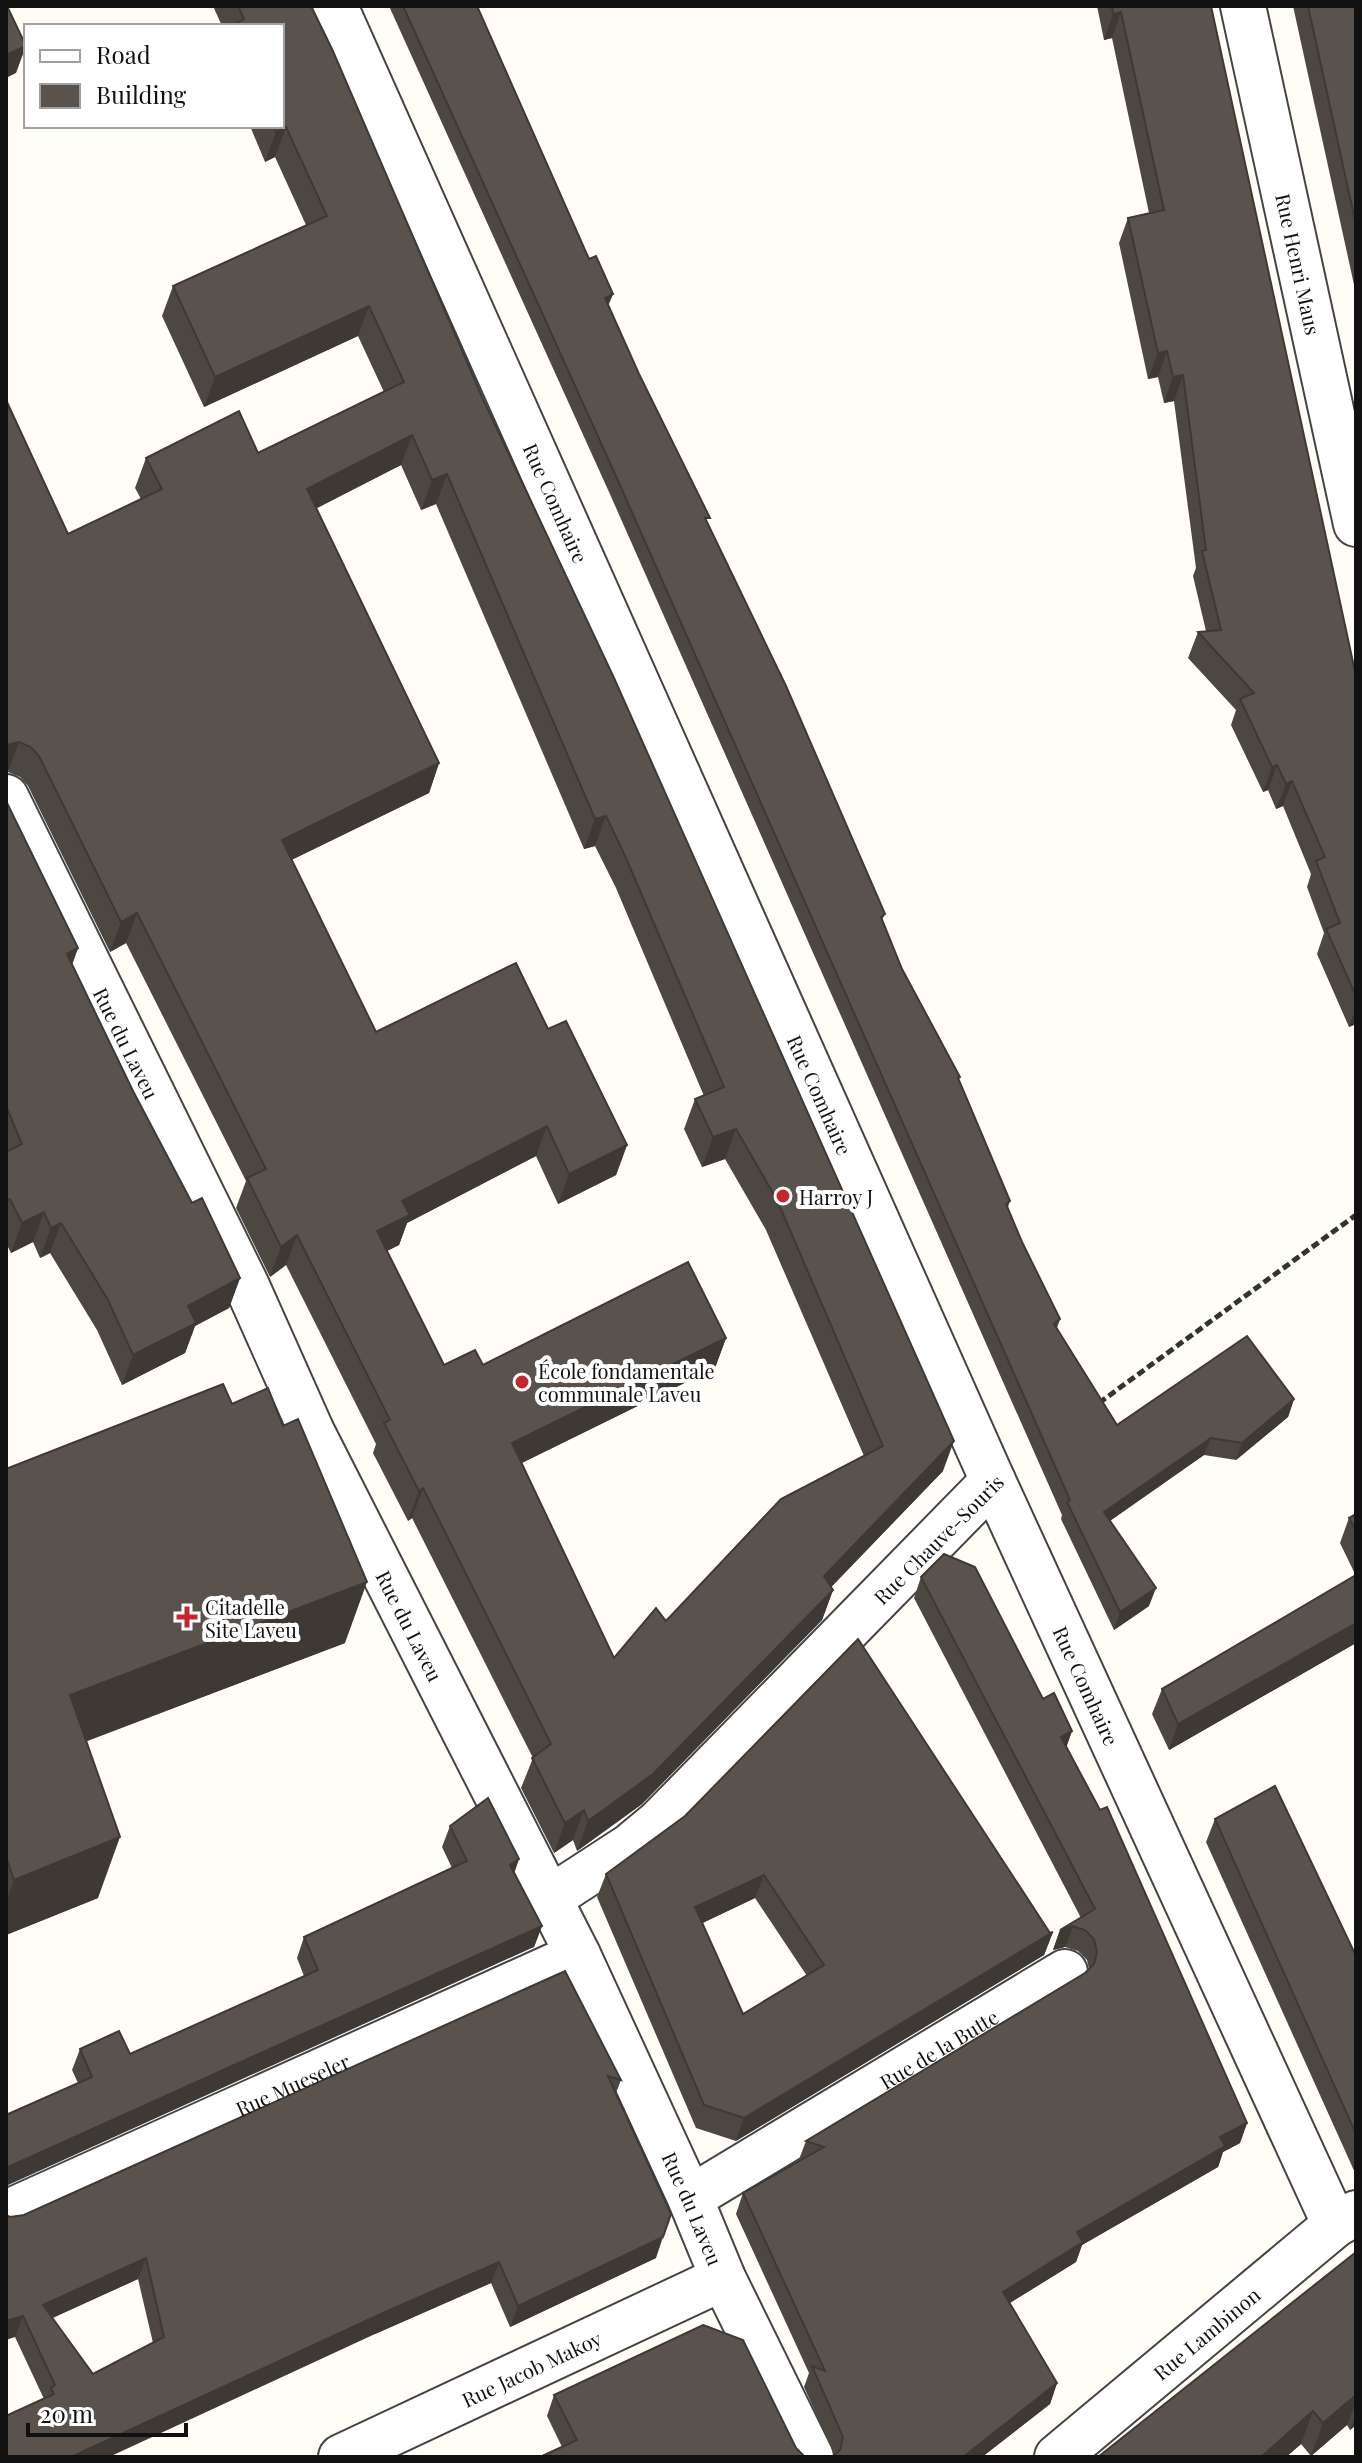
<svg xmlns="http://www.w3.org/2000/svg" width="1362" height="2463" viewBox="0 0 1362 2463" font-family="'Playfair Display',serif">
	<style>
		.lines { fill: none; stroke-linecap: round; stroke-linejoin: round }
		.minor-casing { stroke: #444; stroke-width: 48 }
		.path { stroke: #333; stroke-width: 5; stroke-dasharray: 8 4; stroke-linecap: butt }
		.minor { stroke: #fff; stroke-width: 44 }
		.wall { fill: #4d4742; fill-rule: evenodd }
		.shaded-wall { fill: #3f3936 }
		.building { fill: #5a524d; stroke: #3f3936; stroke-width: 2; fill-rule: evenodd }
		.poi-dot { fill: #c4262e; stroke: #fff; stroke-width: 3 }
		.labels { text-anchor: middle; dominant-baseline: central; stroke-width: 8; stroke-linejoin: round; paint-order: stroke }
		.street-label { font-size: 20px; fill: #111; stroke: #fff }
		.poi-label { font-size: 20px; fill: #111; stroke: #fff; text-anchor: start }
	</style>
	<rect width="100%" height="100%" fill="#fffdf5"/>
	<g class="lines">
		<defs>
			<g id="minor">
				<path id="s1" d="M335,6L993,1481L1335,2225"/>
				<path id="s2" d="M1243,6L1356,524"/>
				<path id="s3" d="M6,797L246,1284L312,1432L578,1955L690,2198L723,2278L811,2457"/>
				<path d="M550,1898L630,1846L659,1822L993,1481"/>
				<path id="s4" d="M690,2198L1065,1972"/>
				<path id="s5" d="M6,2213L578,1955"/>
				<path id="s6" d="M341,2457L723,2278"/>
				<path id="s7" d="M1057,2457L1335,2225L1356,2213"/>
			</g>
		</defs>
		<!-- minor casing -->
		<use href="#minor" class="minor-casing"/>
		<!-- path -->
		<path class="path" d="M1099,1403L1356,1215"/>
		<!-- minor -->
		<use href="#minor" class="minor"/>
	</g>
	<!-- wall -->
	<g class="wall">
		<path d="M213,6H311L943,1471L831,1587L833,1590L822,1620L642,1804L577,1851L573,1840L554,1853L521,1788L533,1758L412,1518L408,1521L373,1453L376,1444L286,1265L270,1277L236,1208L246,1181L126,943L110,952L28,786L20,777L8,772L68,534L141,499L135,488L146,458L258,453L384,392L358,336L204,407L162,316L173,286L306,225L275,157L265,162L250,126H282V26H222ZM401,465L421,510L436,504L584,849L595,846L616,888L704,1096L695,1099L684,1129L702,1167L725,1159L766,1230L864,1456L666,1621L614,1658L522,1463L715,1368L726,1338L483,1365H444L387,1251L399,1245L407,1223L536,1156L558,1204L616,1175L627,1145L548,1029L376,1032L291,860L429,793L439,763L316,508Z"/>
		<path d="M389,6H477L589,259L613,294L608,305L885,914L882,920L902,969L959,1081L1010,1201L1008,1207L1022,1242L1060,1319L1057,1328L1117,1425L1294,1399L1288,1417L1236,1460L1204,1455L1110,1521L1149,1606L1114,1630L1061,1519L1062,1515L609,492Z"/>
		<path d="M1097,6H1211L1356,676V1024L1349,1027L1317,954L1324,933L1307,887L1311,874L1283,806L1276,809L1268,790L1263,792L1231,725L1236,710L1188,658L1198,632L1206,631L1193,576L1196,568L1174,401L1164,403L1158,377L1148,379L1119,243L1128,218L1149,213L1112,38L1104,40Z"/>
		<path d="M1293,6H1356V294Z"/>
		<path d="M6,801L78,948L72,965L133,1091L192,1203L240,1278L229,1308L195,1326L185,1353L122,1385L97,1330L50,1253L40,1258L33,1242L11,1253L6,1243Z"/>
		<path d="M232,1404L345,1643L86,1741L98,1898L6,1935V1469Z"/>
		<path d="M1356,1514V1643L1169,1750L1152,1714L1162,1689L1356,1576L1340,1543L1349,1518Z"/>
		<path d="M921,1577L1043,1699L1072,1731L1066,1747L1247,2123L1240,2143L1223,2152L1218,2167L1082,2245L1076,2262L1010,2303L1057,2383L1050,2404L982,2457H832L834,2454L804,2387L809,2373L736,2214L743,2193L798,2162L806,2141L1085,1973L1089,1969L1087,1960L1078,1951L1065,1947L1053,1950L1060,1930L1081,1918L914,1598Z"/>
		<path d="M685,1816L1050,1933L1053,1932L1044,1955L736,2141L696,2128L597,1897L606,1874ZM755,1898L807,1976L743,2014L702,1923Z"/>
		<path d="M1215,1819L1356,1956V2175L1206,1842Z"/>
		<path d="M450,1826L514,1873L542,1926L534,1947L78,2083L72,2070L80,2049L130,2054L304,1976L297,1958L304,1937L452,1868L442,1847Z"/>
		<path d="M565,1971L621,2080L616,2093L656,2258L510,2327L491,2283L375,2334L44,2399L15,2337L10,2217L24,2215ZM138,2279L153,2343L93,2374L52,2318Z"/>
		<path d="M1356,2252V2425L1350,2430L1347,2425L1311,2456L1301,2444L1286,2457H1098Z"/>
		<path d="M554,2395L796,2448L562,2447L547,2416Z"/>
	</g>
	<!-- shaded-wall -->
	<g class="shaded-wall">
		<path d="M1121,12L1112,38L1104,40L1113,14Z"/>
		<path d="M26,46L16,73L6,78V55Z"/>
		<path d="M286,127L275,157L265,162L276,132Z"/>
		<path d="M613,294L606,311L605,298Z"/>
		<path d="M369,306L358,336L204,407L215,377Z"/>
		<path d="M1167,351L1158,377L1148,379L1158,353Z"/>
		<path d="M1183,375L1174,401L1164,403L1173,377Z"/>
		<path d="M412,435L401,465L296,519L307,489Z"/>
		<path d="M447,474L436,504L421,510L432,480Z"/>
		<path d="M19,742L8,772L6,773V745Z"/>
		<path d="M439,763L429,793L271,870L282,840Z"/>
		<path d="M1277,765L1268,790L1263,792L1272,767Z"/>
		<path d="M1292,781L1283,806L1276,809L1286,784Z"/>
		<path d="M606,816L595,846L584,849L595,819Z"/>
		<path d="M137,913L126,943L110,952L121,922Z"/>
		<path d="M78,948L67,978V954Z"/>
		<path d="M1356,1008V1024L1349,1027Z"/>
		<path d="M547,1126L536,1156L407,1223L399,1245L366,1261L377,1231L402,1201Z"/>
		<path d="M736,1129L725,1159L702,1167L713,1137Z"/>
		<path d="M627,1145L616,1175L558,1204L569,1174Z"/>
		<path d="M44,1212L33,1242L11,1253L22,1223Z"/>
		<path d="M61,1223L50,1253L40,1258L51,1228Z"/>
		<path d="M297,1235L286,1265L270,1277L281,1247Z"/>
		<path d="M240,1278L229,1308L195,1326L185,1353L122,1385L133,1355L188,1306Z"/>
		<path d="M726,1338L715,1368L501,1473L512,1443Z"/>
		<path d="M1294,1399L1288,1417L1236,1460L1242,1443Z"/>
		<path d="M1211,1438L1204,1455L1098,1529L1104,1512Z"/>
		<path d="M954,1441L943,1471L813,1606L824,1576Z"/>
		<path d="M423,1488L412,1518L408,1521L419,1491Z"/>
		<path d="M367,1582L345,1643L48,1756L70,1695Z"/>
		<path d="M1156,1588L1149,1606L1114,1630L1120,1612Z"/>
		<path d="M833,1590L822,1620L642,1804L577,1851L588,1821Z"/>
		<path d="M1356,1623V1643L1169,1750L1178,1724Z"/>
		<path d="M1072,1731L1065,1751L1061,1737Z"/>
		<path d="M584,1810L573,1840L554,1853L565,1823Z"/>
		<path d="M120,1837L98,1898L6,1935V1902L14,1880Z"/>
		<path d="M519,1859L512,1880L510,1865Z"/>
		<path d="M764,1875L755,1898L686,1931L695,1907Z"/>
		<path d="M542,1926L534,1947L6,2186V2168Z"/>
		<path d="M1073,1926L1065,1947L1053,1950L1060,1930Z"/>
		<path d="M1053,1932L1044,1955L736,2141L744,2118Z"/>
		<path d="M1247,2123L1240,2143L1223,2152L1218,2167L1082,2245L1076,2262L995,2312L1003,2292L1077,2232L1220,2137Z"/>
		<path d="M663,2237L656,2258L510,2327L518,2306Z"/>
		<path d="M146,2258L138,2279L35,2326L43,2305Z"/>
		<path d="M499,2262L491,2283L375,2334L109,2457H71L383,2313Z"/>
		<path d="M23,2316L15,2337L6,2340V2321Z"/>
		<path d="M1057,2383L1050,2404L982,2457H963Z"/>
		<path d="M1356,2395V2401L1347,2425L1311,2456L1323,2423Z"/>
		<path d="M1313,2411L1301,2444L1286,2457H1261Z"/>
		<path d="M1356,2415V2425L1350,2430Z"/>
	</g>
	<!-- building -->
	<g class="building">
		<path d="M6,6H7L26,46L6,55Z"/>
		<path d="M238,6H311L332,49L483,399L614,678L954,1441L824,1576L833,1590L653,1774L588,1821L584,1810L565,1823L532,1758L551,1744L423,1488L419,1491L384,1423L390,1420L297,1235L281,1247L247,1178L266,1169L137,913L121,922L39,756L31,747L19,742L6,745V400L68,534L162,489L146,458L239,411L258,453L404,382L369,306L215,377L173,286L327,216L286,127L276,132L274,126H282V26H231L244,19ZM412,435L432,480L447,474L595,819L606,816L626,858L724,1087L695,1099L713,1137L736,1129L777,1200L883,1446L781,1499L666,1621L656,1608L614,1658L512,1443L726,1338L688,1262L483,1365L475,1350L444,1365L377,1231L410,1215L402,1201L547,1126L569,1174L627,1145L566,1021L548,1029L516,963L376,1032L282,840L439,763L307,489Z"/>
		<path d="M403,6H477L589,259L596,256L613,294L605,298L639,374L710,518H705L786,686L885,914L881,917L902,969L960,1077L958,1078L1010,1201L1006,1204L1022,1242L1060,1319L1054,1324L1117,1425L1247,1336L1294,1399L1242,1443L1211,1438L1104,1512L1156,1588L1120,1612L1067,1502L1070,1500L615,474Z"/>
		<path d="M1112,6H1211L1356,676V996L1326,929L1340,923L1316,861L1325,857L1292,781L1286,784L1277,765L1272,767L1240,699L1254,693L1198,632L1221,630L1202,551L1206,550L1183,375L1173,377L1167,351L1158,353L1128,218L1164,210L1121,12L1113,14Z"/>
		<path d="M1308,6H1356V225Z"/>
		<path d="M6,801L78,948L67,954L133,1091L192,1203L202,1198L240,1278L188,1306L196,1323L133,1355L108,1300L61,1223L51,1228L44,1212L22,1223L10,1199L6,1201V1152L22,1144L6,1106Z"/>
		<path d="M223,1384L232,1404L268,1388L283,1426L298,1419L367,1582L70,1695L120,1837L14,1880L6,1857V1469Z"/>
		<path d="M1356,1514V1531L1349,1518Z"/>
		<path d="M944,1554L975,1567L1043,1699L1054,1693L1072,1731L1061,1737L1100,1810L1107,1807L1247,2123L1220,2137L1225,2146L1077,2232L1083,2242L1003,2292L1057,2383L963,2457H832L840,2450L843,2437L812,2366L825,2371L743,2193L824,2147L806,2141L1085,1973L1094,1964L1097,1952L1094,1939L1085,1930L1073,1926L1060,1930L1095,1909L921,1577Z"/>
		<path d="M1356,1575V1623L1178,1724L1162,1689Z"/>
		<path d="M858,1639L1050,1933L1053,1932L744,2118L704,2105L606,1874L685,1816ZM764,1875L824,1965L743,2014L695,1907Z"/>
		<path d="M1275,1786L1356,1956V2134L1215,1819Z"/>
		<path d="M488,1798L519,1859L510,1865L542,1926L6,2168V2115L92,2077L80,2049L119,2031L130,2054L318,1970L304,1937L467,1861L450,1826Z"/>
		<path d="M565,1971L621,2080L608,2076L671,2214L663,2237L518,2306L499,2262L383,2313L71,2457H6V2416L54,2394L51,2388L55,2385L23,2316L6,2321V2215L10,2217L24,2215ZM146,2258L164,2337L93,2374L43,2305Z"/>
		<path d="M1356,2252V2395L1323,2423L1313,2411L1261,2457H1098Z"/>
		<path d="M703,2325L743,2340L796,2448L805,2457H540L577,2440L554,2395Z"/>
	</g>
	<!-- markers -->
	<g class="poi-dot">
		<circle cx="783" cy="1196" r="8"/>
		<circle cx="522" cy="1382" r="8"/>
		<path d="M183 1605h8v8h8v8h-8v8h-8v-8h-8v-8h8z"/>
	</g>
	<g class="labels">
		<!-- street labels -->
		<g class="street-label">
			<text stroke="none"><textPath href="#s2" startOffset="264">Rue Henri Maus</textPath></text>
			<text stroke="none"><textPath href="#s1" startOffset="544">Rue Comhaire</textPath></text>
			<text stroke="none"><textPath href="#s3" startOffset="274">Rue du Laveu</textPath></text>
			<text stroke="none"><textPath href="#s1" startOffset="1192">Rue Comhaire</textPath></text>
			<text transform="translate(938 1539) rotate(-45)">Rue Chauve-Souris</text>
			<text stroke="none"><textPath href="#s3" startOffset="922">Rue du Laveu</textPath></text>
			<text stroke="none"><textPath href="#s1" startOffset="1840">Rue Comhaire</textPath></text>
			<text stroke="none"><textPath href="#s4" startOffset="290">Rue de la Butte</textPath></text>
			<text stroke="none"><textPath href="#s5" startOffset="314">Rue Mueseler</textPath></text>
			<text stroke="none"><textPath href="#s3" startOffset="1570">Rue du Laveu</textPath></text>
			<text stroke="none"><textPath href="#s7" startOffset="194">Rue Lambinon</textPath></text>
			<text stroke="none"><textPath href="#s6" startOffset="210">Rue Jacob Makoy</textPath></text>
		</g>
		<!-- poi labels -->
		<g class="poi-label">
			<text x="799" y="1196">Harroy J</text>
			<text x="538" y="1370">École fondamentale<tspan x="538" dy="23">communale Laveu</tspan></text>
			<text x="205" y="1606">Citadelle<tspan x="205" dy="23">Site Laveu</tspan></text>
		</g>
	</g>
	<!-- border -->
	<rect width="1362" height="2463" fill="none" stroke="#111111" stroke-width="16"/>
	<!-- legend -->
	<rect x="24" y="24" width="260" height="104" fill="#ffffff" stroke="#a0a0a0" stroke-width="2"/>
	<rect x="40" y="50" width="40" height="12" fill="#ffffff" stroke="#a0a0a0" stroke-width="2"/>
	<text x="96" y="64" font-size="24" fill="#111111">Road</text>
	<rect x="40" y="84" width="40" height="24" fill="#5a524d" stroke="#a0a0a0" stroke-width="2"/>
	<text x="96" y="104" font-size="24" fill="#111111">Building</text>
	<!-- scale -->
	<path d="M28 2423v12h158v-12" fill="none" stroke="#111111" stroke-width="4"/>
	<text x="40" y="2423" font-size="24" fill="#111111" stroke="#ffffff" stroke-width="6" paint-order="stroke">20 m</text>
</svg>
